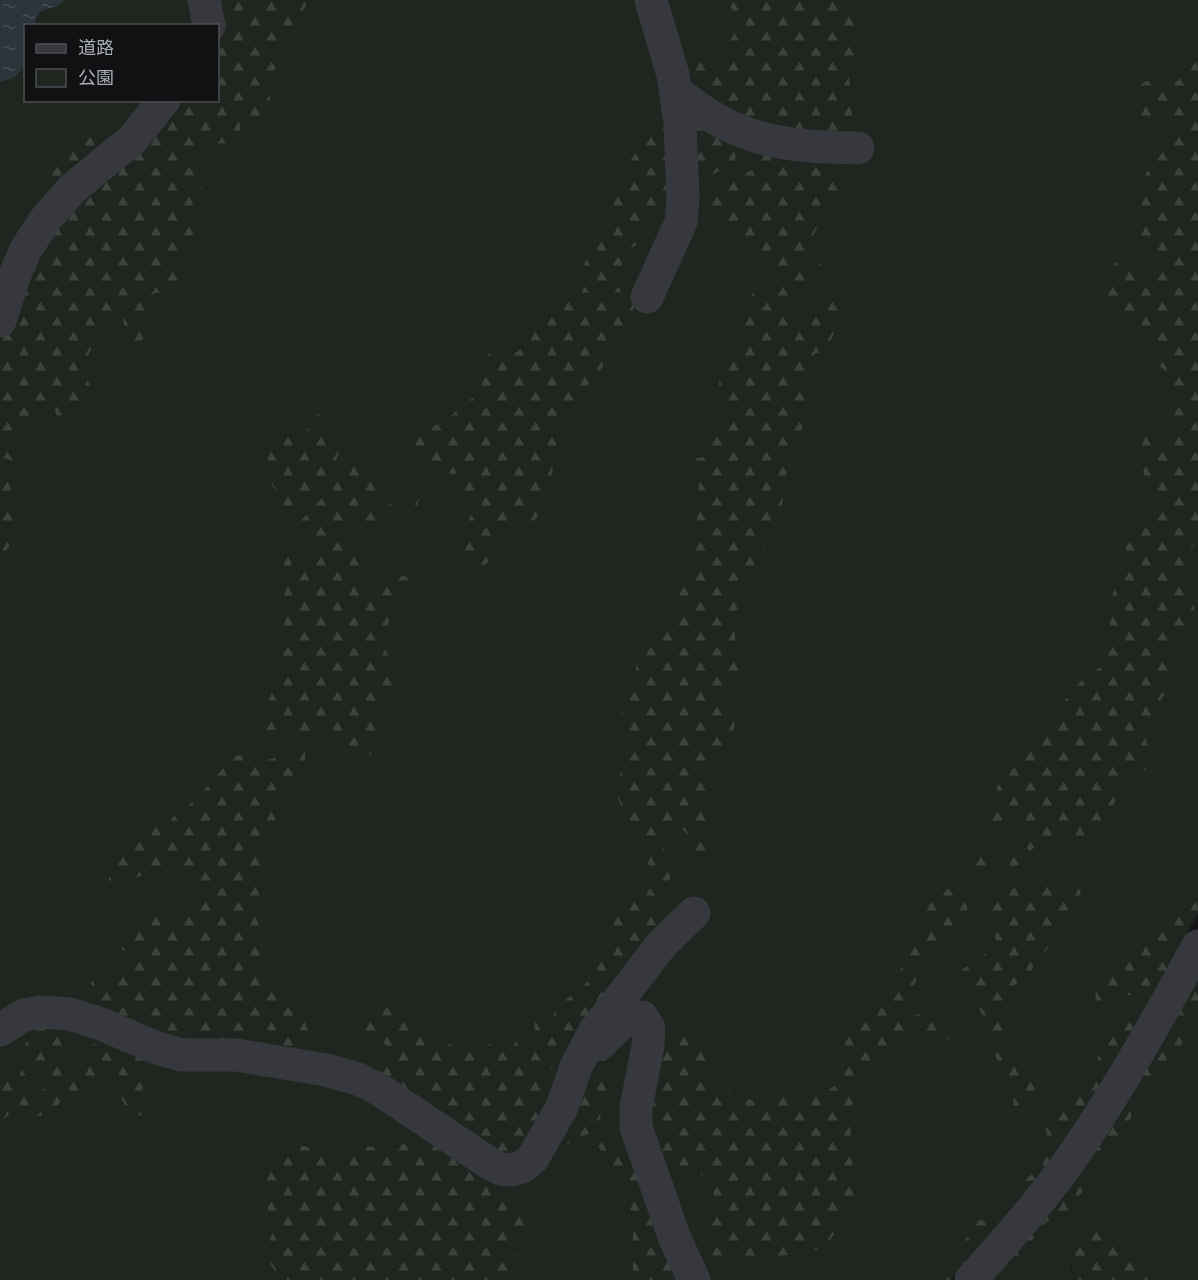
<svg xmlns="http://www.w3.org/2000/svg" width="1198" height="1280" viewBox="0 0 1198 1280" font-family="'Fira Sans','Noto Sans JP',sans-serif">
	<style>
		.green { fill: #1e261f; fill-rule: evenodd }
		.forest { fill: url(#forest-firs) }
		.water { fill: url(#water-ripples) }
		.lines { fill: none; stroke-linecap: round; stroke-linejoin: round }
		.minor { stroke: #37383d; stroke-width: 33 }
	</style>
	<defs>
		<pattern id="forest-firs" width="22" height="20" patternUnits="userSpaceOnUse" patternTransform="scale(1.5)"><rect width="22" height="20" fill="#1e261f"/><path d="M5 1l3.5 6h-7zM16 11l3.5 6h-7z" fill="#3c433d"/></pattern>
		<pattern id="water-ripples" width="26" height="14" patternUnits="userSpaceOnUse" patternTransform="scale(1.5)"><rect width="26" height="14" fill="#2c353c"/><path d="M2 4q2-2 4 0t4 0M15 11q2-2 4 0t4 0" fill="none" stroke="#485056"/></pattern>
	</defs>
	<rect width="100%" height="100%" fill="#161618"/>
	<!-- green -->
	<g class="green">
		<path d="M0,0H1198V913L1067,1145L950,1280H687L598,1146L624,1187L633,1221V1280H509L517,1247L525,1225L501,1189L482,1180L460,1156L411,1141L386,1150L363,1145L345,1152L327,1151L264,1181L258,1187C264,1201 273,1217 274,1233C276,1250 270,1265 281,1280H0ZM26,26H218V100H26Z"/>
		<path d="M1198,1014V1280H1162L1158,1271L1143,1259L1070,1268L1076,1280H1003L1046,1222L1064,1214L1125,1130L1149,1080L1187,1039Z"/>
	</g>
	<!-- forest -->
	<g class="forest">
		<path d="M232,0H309L290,33L282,59L266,82L272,106L264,118L240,120C239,132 244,140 243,153L233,151L227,143L199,145L195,159L210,172L202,189L192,196L193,208L202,223C195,234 184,241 176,253L182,281L176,292L154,293L147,303L143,339L134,345L127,340L122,314C105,324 80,357 86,377C88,383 93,388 97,393L85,411L67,423L58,418L52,405L34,428L29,433L12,431L3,440L7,451L19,453L27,462L21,465L5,458L0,462V335L36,253L174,101L218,100L216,14Z"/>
		<path d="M729,0H855L859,29L858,39L849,74L853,128L850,137H796L700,101L681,69C690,45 694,48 715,59L721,57L741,21L732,11Z"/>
		<path d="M1198,42V538L1185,562C1193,583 1198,614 1190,633C1186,637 1179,640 1174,643L1171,684L1143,728L1148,748L1146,770L1126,782L1097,834L1074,839L1043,840L1029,852L1016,824L1008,827L1006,834H996L988,826L989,815L997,802V788L1005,769L1022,760L1037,742L1046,724L1071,692L1085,677L1099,668L1110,641V613L1113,593L1123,569L1128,533L1134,521L1143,509L1155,506L1152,498L1138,489L1144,474C1137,458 1140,450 1146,434L1154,430L1156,446L1167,449L1173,442L1165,424L1174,398L1172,384L1168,373L1155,362L1149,345L1150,331L1135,329L1119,312L1108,296V276L1115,262L1126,259L1146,274L1155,267L1157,257L1135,236C1135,216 1137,190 1147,172C1155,159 1168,149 1174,134L1170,125L1152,121L1136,114C1132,96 1130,93 1146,81L1167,82L1178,81C1187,68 1185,51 1198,42Z"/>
		<path d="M685,115C705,125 741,133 735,161L714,174L704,173L699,180Z"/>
		<path d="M656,124L668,125L672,189L646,216L644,238L622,256V269L634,292L573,293L569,284L585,263L590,248L601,237L609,224L618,185L630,161Z"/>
		<path d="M91,130L101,133L103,140L101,146L63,186L52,176V166Z"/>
		<path d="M763,150L837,159L844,166L845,171L835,200L827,209L817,215L818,226L808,245V264L815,268L826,257L837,254L840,259C836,265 831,273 825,278C805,291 784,269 787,313L810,315L817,304L829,297L833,285L847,278L839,309L836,329L826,350L814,354L810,368V397L802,415V443L786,475L781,513L767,539L736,613L735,640L744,674L738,680L732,675L724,673C720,697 738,709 734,729C732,740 718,752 711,760C713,772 710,782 710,794C712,816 720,824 705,845C710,856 705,873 693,878L694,869L688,835L681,828L669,830L662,840C663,853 669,858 676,869L669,880L664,882L656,880L613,788L624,767L627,742L620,706L625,695L638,688C638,676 634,663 637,651C641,631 665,635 671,617C676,603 664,588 674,576C677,573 682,572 685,569C688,565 689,560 691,556C697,545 703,540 704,527L693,515C693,506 700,497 699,487C698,477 692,471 694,459L704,457L707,451L704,444L706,433C720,425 728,412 724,396C723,393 720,390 719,387C718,377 727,368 732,360L730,351L742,336L744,318L750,304L751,296L755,291L758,302L765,307L772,289L773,280L760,260V252L757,244L712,218C706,190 736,180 755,168L758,156Z"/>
		<path d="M638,300L610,355L598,374L586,386L558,433L549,494L537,517L529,526C513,524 508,533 494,521L496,533L489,545L493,553C490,565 483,566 471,567L464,560C467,539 460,531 474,511C464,505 455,502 450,490L462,473L448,474L435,478C430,472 430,468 427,461C425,457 423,457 420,454C411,444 413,432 420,422L427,428C443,425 452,415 464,404C470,399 475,398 480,392L473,374L474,368L493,350L517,352L525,345V332L531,327L536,328L542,317L550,315L555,319L565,302Z"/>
		<path d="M313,412L322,416L339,441L344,443L324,486L281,528L277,524L276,511L282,499C268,483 263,465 272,446C275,439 279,437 280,429L298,420L302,447H305L309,419Z"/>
		<path d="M350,450L377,472L380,482L375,500L379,507C395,506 402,496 417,492L419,499L417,507L380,521L372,530H364L348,527L340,533L343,541C355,542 362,550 371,558L370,573L359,585L361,593L370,596C382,576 399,576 420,576V585L401,594C399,600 397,601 393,606C389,611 391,618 388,624C381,637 381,640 388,655C393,667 402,668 406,683L392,699L384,703L381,722L374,735L376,745L372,754L362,757C353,753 342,748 336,740C332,735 332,732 326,729L308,740C290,726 286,728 265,731L259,726L279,674L285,644L284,549L288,554L292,566C305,566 312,565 318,553L313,542L295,527L327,493L339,473Z"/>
		<path d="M0,474C13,486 9,487 14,502C15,505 17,508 18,511C22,527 12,546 0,557Z"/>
		<path d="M298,751L305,752V760L289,785L267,840L256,917L264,941V950L254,964L259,976L273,986L286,988L295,997L308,1031L307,1046L301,1052L280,1046L274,1042V1034L268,1030C250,1039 229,1044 208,1042C204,1041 199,1039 195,1038C184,1037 177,1040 167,1035L165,1027L159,1022L145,1027L109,1015C104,1002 93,995 91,982C102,973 114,972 128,969L131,962V952L121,950C122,933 132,927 148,929L156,906C166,912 184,919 192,907C196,900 198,892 203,885L197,874L164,868L135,878L119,887L115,897L106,898L111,864L120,855H132L134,833L138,825L155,824L169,827L172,818L195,800L234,756L242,755L250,761H264Z"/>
		<path d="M989,854L1016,855L1023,860L1014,871L996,873L978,880L971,859Z"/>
		<path d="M1069,883L1080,890L1081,901L1074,908L1055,941L1036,961L1031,972L1008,990L1003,996C1003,1013 1005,1032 1010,1048C1019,1077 1053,1084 1023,1117L1011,1113C1019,1090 1007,1084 999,1065C994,1055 993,1041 989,1029C984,1012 972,1001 960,987V971L989,951L996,939L988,915C1008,874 1032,889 1069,883Z"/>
		<path d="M649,887L655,895L666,926L570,1051L547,1073L557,1099L526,1153L496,1154L378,1073L387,1059V1046L376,1036L364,1030C366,1024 367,1017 370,1012C380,1001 414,1013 423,1022C428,1026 430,1033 435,1037C443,1042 452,1044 460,1050C472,1048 484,1047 496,1042C506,1038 506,1034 518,1033L517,1043L523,1052L535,1034L534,1019L545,1018L551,1024L556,1007L581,988L593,976L606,948L609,921L616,914L620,902L629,890Z"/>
		<path d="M945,887L966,902L968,913L927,960L903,1006L906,1018C928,1010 934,1012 953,1024V1036L940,1044L925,1029C904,1035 899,1037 893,1058L873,1069L854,1093L850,1123L854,1196L847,1217L824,1248L748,1263L718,1259L706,1250C706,1232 708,1222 719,1207L713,1192L696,1166H671L662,1158L646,1108L663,1049L673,1034H693L706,1044L707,1069L724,1086L741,1097L759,1102L778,1097L826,1092L839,1083L846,1068L845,1041L859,1024L876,1009L895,981L917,936L933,894Z"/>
		<path d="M1198,895V913L1102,1091L1024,1196L1022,1183L1040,1167L1049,1151L1046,1129L1055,1111L1089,1088L1099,1054L1107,1040L1135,1012L1133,995H1114L1096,1004L1095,984L1105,969L1126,953L1165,917Z"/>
		<path d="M1198,969V1014L1187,1039L1149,1080L1125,1130L1084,1190L1064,1214L1046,1222L1003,1280H982Z"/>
		<path d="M35,1026L79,1031L83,1038L82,1045L68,1054L69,1063L75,1073H79L86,1065V1049L93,1045L97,1039L149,1061L145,1068L146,1080L138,1100L145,1110L141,1116L127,1108L121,1098L125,1088L123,1077L112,1071L105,1078H90L88,1084L89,1095L85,1099L62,1100C54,1111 47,1115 34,1117L29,1109L21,1105L0,1122V1070L10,1064L19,1066L38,1093L44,1089L39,1069L23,1051L29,1034Z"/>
		<path d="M618,1032L631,1035V1044L615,1064L608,1081L619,1085V1093L603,1101C601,1108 601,1120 597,1127C594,1133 574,1140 566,1145L562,1141L559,1133L588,1087L590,1071Z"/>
		<path d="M606,1130L626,1144L687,1280H633V1221L624,1187L598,1146Z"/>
		<path d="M411,1141L437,1144L460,1156L482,1180L501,1189L516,1200L526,1225L517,1247L509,1280H281C268,1263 262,1250 274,1231L269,1212L257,1187L281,1157L298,1145L327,1151L345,1152L363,1145L386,1150Z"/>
		<path d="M978,1220L984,1221L990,1228L1000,1225L950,1280H934C934,1263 950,1259 960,1248C967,1239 971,1229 978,1220Z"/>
		<path d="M1109,1227L1158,1271L1162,1280H1076C1068,1263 1071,1249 1081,1233Z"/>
	</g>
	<!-- water -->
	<path class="water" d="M0,0H65L57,6L41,11L36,18L35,25L26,26L25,66L13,78L0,82Z"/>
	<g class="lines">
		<!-- minor -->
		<g class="minor">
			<path d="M204,0L209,26"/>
			<path d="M675,90C735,141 782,147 858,148"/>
			<path d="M647,297L681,222L683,199L680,124L673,75L651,0"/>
			<path d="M0,321L14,277L25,251L45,220L72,189L133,139L164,100"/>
			<path d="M0,1030L24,1015L40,1012L70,1014L101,1024L157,1048L182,1055H236L326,1070L358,1079L380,1090L489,1163L501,1169L512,1170L522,1167L533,1158L562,1107L576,1067L594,1032L662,944L694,913"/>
			<path d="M601,1043C613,1031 623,1017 642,1017L649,1028L648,1046L636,1108V1127L675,1239L694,1280"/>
			<path d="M971,1280C1008,1238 1046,1196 1077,1150C1122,1084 1160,1015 1198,946"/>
		</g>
	</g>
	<!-- legend -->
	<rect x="24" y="24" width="195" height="78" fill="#111113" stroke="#4d4f55" stroke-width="1.5"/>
	<rect x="36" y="44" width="30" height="9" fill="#37383d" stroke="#4d4f55" stroke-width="1.5"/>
	<text x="78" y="54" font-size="18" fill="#a8adb8">道路</text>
	<rect x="36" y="69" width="30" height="18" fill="#1e261f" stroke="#4d4f55" stroke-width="1.5"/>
	<text x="78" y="84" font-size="18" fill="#a8adb8">公園</text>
</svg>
